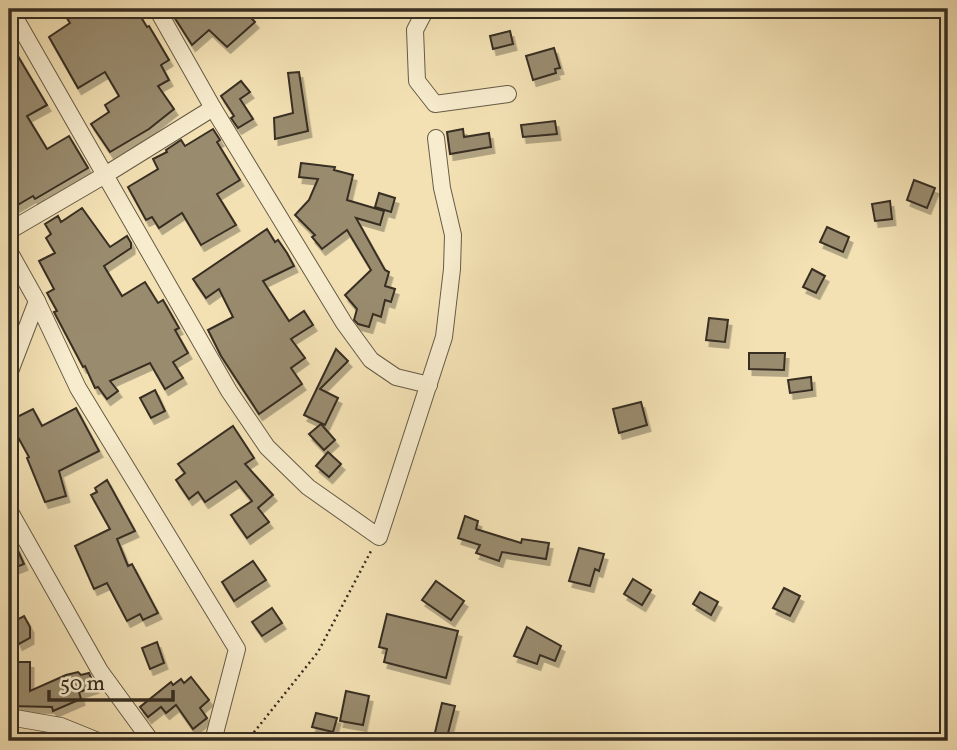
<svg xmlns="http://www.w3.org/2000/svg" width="957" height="750" viewBox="0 0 957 750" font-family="Vollkorn,serif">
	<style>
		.building { fill: #998b6e; stroke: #372e22; stroke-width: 2; filter: url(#shadow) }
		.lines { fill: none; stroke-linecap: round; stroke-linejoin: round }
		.minor-casing { stroke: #665b46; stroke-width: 18 }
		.path { stroke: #372e22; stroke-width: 2.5; stroke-dasharray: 2 3.5; stroke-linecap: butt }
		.minor { stroke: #f7ecce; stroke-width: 16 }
	</style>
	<defs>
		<filter id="shadow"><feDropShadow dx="3.5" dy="6" stdDeviation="0" flood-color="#0004"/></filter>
	</defs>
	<rect width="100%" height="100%" fill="#f3e1b4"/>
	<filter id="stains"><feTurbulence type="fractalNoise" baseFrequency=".00286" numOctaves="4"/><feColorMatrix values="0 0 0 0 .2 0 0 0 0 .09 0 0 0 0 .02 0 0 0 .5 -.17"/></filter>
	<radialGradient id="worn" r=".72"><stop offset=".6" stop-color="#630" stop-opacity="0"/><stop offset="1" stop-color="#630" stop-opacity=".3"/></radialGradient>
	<!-- building -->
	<g class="building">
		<path d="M71,9H136L147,27L149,26L169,60L161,65L169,80L158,86L174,109L149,129L110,152L91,124L109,112L105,105L119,96L105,72L78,88L49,37L70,23L64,13Z"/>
		<path d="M169,9H243L255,22L227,47L209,30L192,45Z"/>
		<path d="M510,31L513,44L493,49L490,36Z"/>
		<path d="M9,41L47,105L27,116L47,149L69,136L88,168L35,199L33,196L16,206L9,194Z"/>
		<path d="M554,48L560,68L555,69L556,73L533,80L526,56Z"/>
		<path d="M299,72L308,131L275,139L274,118L293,113L288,73Z"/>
		<path d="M241,81L250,92L240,99L253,119L238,128L231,118L234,116L221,96Z"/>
		<path d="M555,121L557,134L523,137L521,125Z"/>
		<path d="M213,129L220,140L217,142L240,180L217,194L236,225L201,245L182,213L159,228L152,217L146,220L128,187L158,169L153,159L167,152L166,150L181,140L185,146Z"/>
		<path d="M463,129L464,137L489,133L491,147L450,154L447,132Z"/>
		<path d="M301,163L335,167L334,170L353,175L347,200L384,211L380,225L356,218L385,270L389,272L385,286L395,289L391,302L385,300L381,317L373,314L369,327L358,324L354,320L357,309L345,295L371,270L347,230L322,249L312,237L315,235L295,215L309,200L318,179L299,177Z"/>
		<path d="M914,180L935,188L927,208L907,200Z"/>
		<path d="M379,193L395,198L391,212L375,207Z"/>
		<path d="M890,201L892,219L875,221L872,204Z"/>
		<path d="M82,208L110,247L127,236L131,243V248L104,266L122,296L145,282L158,303L163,300L179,328L175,330L188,353L173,362L183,378L165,389L150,363L110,381L118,391L107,399L98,387L95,388L85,366L83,367L54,312L57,311L47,293L54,289L39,261L55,253L46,238L51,234L45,224L58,216L61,222Z"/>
		<path d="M827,227L849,237L843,252L820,242Z"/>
		<path d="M267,229L275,242L278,240L287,253L294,266L263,281L289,321L304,311L313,325L291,339L305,358L291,368L302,384L259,414L221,356L208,330L233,317L219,289L206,298L193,279Z"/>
		<path d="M812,269L825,276L816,293L803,287Z"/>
		<path d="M709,318L728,320L725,342L706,340Z"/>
		<path d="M336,349L348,361L320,389L338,398L325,425L304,415Z"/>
		<path d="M749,353H785L784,370L749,369Z"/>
		<path d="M811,377L812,390L790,393L788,380Z"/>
		<path d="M155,390L165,411L151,418L140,398Z"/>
		<path d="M641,402L647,425L619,433L613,409Z"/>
		<path d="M76,408L99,451L59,471L66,496L45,502L27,458L29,457L14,430L16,429L11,420L33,409L42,426Z"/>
		<path d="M321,424L335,440L324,450L309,434Z"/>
		<path d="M233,426L254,458L245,464L273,495L258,508L269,522L247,538L231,515L252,501L236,481L205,502L198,492L189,499L176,480L185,473L178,464Z"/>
		<path d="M328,452L341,464L329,477L316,466Z"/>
		<path d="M107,480L135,531L117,539L128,566L132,564L158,613L143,620L140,614L127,621L107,583L94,589L75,546L110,529L91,495L97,492L95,488Z"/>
		<path d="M465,516L478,521L476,529L521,543L522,539L549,543L546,559L502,552L499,561L476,553L480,545L458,538Z"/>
		<path d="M9,531L24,564L9,570Z"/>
		<path d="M579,548L604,554L599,571L595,569L590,586L569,581Z"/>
		<path d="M253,561L266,580L234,601L222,582Z"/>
		<path d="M633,579L651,590L642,605L624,594Z"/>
		<path d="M436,581L464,601L451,620L422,600Z"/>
		<path d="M784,588L800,596L790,616L773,608Z"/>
		<path d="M700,592L718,602L711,615L693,604Z"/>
		<path d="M272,608L282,623L262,636L252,622Z"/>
		<path d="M387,614L458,631L446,678L384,662L387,649L379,647Z"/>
		<path d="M24,616L30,627V638L19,644L9,624Z"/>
		<path d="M527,627L561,646L555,661L540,655L537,664L514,656Z"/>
		<path d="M157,642L164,663L150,669L142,648Z"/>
		<path d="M9,662H30V691L66,675L78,672L81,675L89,673L95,687L79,692L81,699L53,711L52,707L9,706Z"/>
		<path d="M191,677L209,700L200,708L207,718L193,729L176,705L166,713L161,707L148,717L140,707L171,682L173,685L181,679L184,683Z"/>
		<path d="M346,691L369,696L363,725L340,721Z"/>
		<path d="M442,703L455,706L446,741H433Z"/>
		<path d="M316,713L337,718L333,732L312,727Z"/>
	</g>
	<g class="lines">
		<defs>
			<g id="minor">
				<path d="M10,9L105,175L213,108"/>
				<path d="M157,9L213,108L344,323L371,360L396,377L429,385"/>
				<path d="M426,9L415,30L417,81L435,104L508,94"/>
				<path d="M9,231L105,175L229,391L267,447L308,487L379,537L444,337L452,269L453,235L442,188L436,138"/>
				<path d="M9,251L37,301L9,374"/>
				<path d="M37,301L78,388L237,649L213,741"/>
				<path d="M9,510L100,671L151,741"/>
				<path d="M9,717L61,726L98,741"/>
			</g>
		</defs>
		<!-- minor casing -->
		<use href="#minor" class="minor-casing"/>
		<!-- path -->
		<path class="path" d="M247,741L318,652L371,551"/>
		<!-- minor -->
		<use href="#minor" class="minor"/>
	</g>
	<!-- margin -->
	<rect width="957" height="750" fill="none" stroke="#f3e1b4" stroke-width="35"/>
	<rect x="10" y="10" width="936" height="729" fill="none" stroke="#372e22" stroke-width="3.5"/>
	<rect x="18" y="18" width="922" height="715" fill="none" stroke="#372e22" stroke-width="2"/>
	<!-- scale -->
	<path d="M49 690v10h124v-10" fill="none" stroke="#372e22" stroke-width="3.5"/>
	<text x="60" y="690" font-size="21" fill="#372e22" stroke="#f7ecce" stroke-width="5" paint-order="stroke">50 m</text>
	<rect width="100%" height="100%" filter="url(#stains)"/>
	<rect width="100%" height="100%" fill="url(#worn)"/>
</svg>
